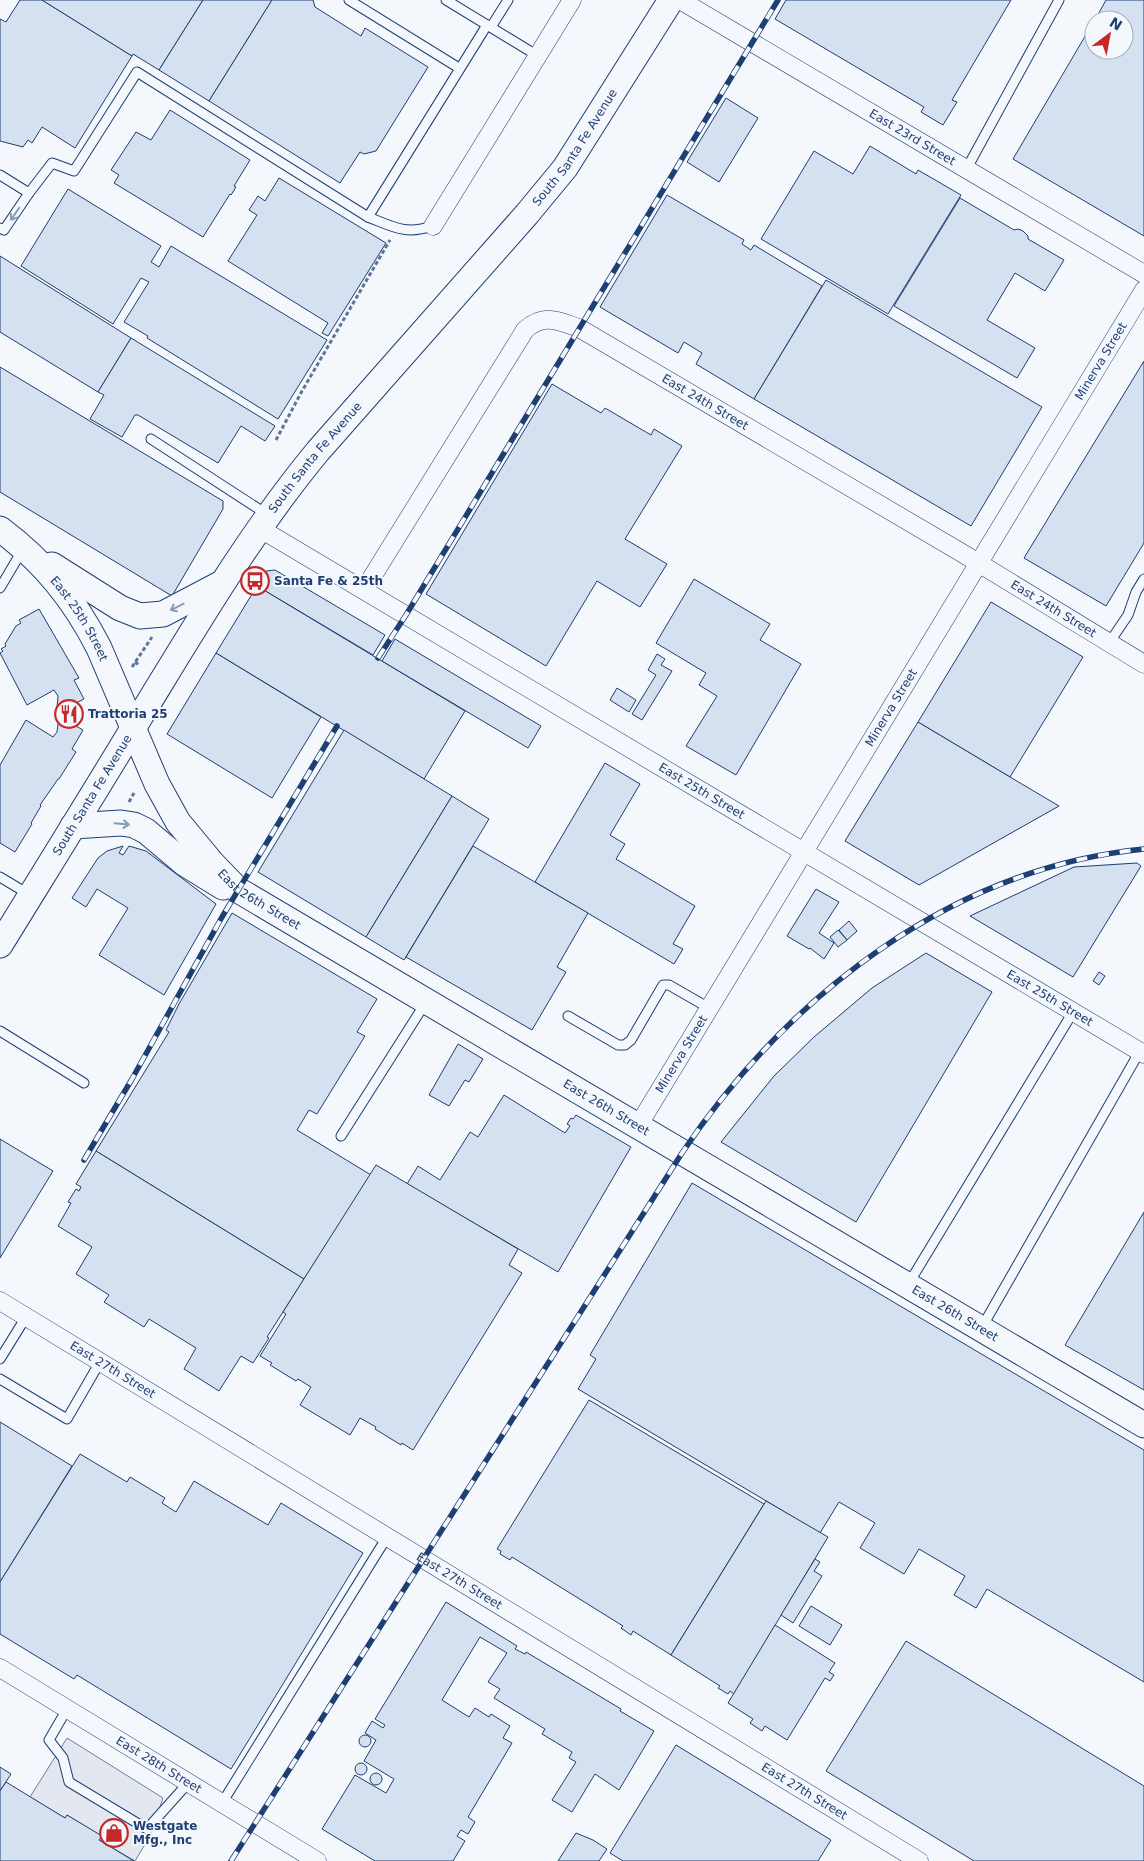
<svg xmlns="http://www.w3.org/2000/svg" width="1144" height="1861" viewBox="0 0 1144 1861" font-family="'DejaVu Sans',sans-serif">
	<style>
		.parking { fill: #e3e8f0; stroke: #687fa3 }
		.building { fill: #d5e0f0; stroke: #1d3f73 }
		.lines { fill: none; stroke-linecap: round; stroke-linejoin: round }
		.lane-casing { stroke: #1d3f73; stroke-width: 11 }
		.street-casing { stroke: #1d3f73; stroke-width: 19 }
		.secondary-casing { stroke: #1d3f73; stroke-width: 27 }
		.path { stroke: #5e769c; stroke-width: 3; stroke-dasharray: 4 2.5; stroke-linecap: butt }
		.lane { stroke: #f4f7fb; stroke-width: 9 }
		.street { stroke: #f4f7fb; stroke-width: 18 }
		.secondary { stroke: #f4f7fb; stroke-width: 25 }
		.rail-casing { stroke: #1d3f73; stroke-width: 5.5 }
		.rail { stroke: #f4f7fb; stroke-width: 4; stroke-dasharray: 11; stroke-linecap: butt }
		.oneway { stroke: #889bb7 }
		.labels { text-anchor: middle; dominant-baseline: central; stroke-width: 4; stroke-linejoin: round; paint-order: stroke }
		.street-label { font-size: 12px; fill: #1d3f73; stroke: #f4f7fb }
		.poi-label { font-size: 12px; font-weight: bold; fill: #1d3f73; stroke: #f4f7fb; text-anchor: start }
	</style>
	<rect width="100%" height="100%" fill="#f4f7fb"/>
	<!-- parking -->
	<path class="parking" d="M67,1738L163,1798L150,1836L135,1861L99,1840L101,1836L67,1815L65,1818L30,1797Z"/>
	<!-- building -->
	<g class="building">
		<path d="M20,0H42L132,56L75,148L42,127L32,143L28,140L23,147L0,141V19L6,22Z"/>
		<path d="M42,0H203L159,70L133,54L132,56Z"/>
		<path d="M203,0H272L209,101L159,70Z"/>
		<path d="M272,0H313L315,7L361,36L365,28L428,67L376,151L364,154L360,152L340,183L209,101Z"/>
		<path d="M786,0H1011L952,100L957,102L943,125L921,112L924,107L775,19Z"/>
		<path d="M1106,0H1144V236L1013,159L1094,21V50H1124V20H1095Z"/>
		<path d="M726,98L758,118L719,182L687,162Z"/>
		<path d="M170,110L250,160L234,186L236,187L231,195L230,194L203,237L114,183L119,175L111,170L136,132L151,140Z"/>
		<path d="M870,146L916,174L918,170L961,195L888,314L761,239L814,151L853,174Z"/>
		<path d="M279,178L386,243L328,336L322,333L328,323L228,261L257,215L249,210L258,196L265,201Z"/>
		<path d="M68,189L161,246L151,262L159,267L171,246L327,340L278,419L147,338L148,336L124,322L149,282L141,278L113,324L21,266Z"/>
		<path d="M667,195L744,240L742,244L751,250L754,245L822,286L754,399L696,364L702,353L684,342L678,353L600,307Z"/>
		<path d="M960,198L1014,230L1018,229L1023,231L1028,236V239L1064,260L1045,291L1015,273L987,320L1035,348L1017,378L894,306Z"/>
		<path d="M0,256L131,338L98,392L0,332Z"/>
		<path d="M826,280L1042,407L971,526L754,399Z"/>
		<path d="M131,338L275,426L265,441L241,426L218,463L138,415H135L122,437L90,419L104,395L98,392Z"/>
		<path d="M1144,361V543L1106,606L1024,558Z"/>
		<path d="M0,367L223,501V509L172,596L0,492Z"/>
		<path d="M552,384L601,413L605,408L651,435L654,429L682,446L625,539L667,564L640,607L597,581L546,666L426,594Z"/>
		<path d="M275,570L385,635L373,655L257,586L266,571Z"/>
		<path d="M694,579L770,624L760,640L801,664L736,775L686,746L717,696L699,685L706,673L656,643Z"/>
		<path d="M257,586L465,711L424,779L216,653Z"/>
		<path d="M991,602L1083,657L1010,777L918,722Z"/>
		<path d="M39,609L79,678L74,680L84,699L74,704V725L83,730L72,749L76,752L59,779H58L40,805L41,806L31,823L32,824L15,852L0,843V765L26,720L53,737L57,732L60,708H57L58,696L54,690L27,705L0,653L3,651L1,649L6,646L5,644L16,626L21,623L19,620Z"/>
		<path d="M395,639L541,726L528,748L382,661Z"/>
		<path d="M216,653L321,717L272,798L167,734Z"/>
		<path d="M657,654L665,659L661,665L672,671L642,720L632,714L656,675L648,670Z"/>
		<path d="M617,688L636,700L629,712L610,700Z"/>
		<path d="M918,722L1010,777L1059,806L919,885L845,841Z"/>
		<path d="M344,730L452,796L366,937L258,872Z"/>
		<path d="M605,763L640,784L610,835L625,844L616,859L695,906L673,944L683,949L674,964L535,882Z"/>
		<path d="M452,796L489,819L404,960L366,937Z"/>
		<path d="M123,846L119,853L123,855L129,846L146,851L216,904L164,995L99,955L128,908L97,889L86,907L72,898L98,858L107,851Z"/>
		<path d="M473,846L588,913L557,967L566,972L532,1030L406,957Z"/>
		<path d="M1137,863L1141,866L1073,977L970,916L1074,867Z"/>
		<path d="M816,889L839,902L819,933L834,943L824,959L810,948L809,949L787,936Z"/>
		<path d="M232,913L377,999L357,1032L365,1036L317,1114L309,1110L297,1130L371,1175L304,1279L96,1151L169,1032L166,1030L179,1004Z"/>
		<path d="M849,921L857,931L847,940L839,930Z"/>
		<path d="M838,930L847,940L838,947L830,937Z"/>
		<path d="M926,953L992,992L856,1222L721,1142L774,1076L814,1037L872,988Z"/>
		<path d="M1099,972L1105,976L1099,985L1093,981Z"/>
		<path d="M458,1044L483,1059L469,1082L465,1080L449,1106L429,1095Z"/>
		<path d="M504,1095L565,1133L570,1126L567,1124L571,1118L573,1119L576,1115L631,1147L558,1272L407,1184L418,1166L440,1180L470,1132L478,1137Z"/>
		<path d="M0,1139L53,1171L0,1258Z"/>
		<path d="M96,1151L304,1279L267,1337L269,1338L253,1363L241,1356L219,1391L184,1369L196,1348L149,1319L144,1327L104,1302L109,1295L76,1274L92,1247L58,1226L71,1203L68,1202L76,1189L79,1191L81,1187L76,1184Z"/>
		<path d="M376,1165L518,1249L509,1265L522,1273L413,1450L402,1443L401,1445L375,1429L376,1427L360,1418L350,1435L300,1405L311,1387L298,1379L296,1381L270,1365L272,1363L260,1356L286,1314L283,1312Z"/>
		<path d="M692,1183L1144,1450V1682L987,1589L976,1608L954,1595L965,1576L919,1549L904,1574L860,1548L875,1523L839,1502L820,1533L578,1389L596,1359L590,1355Z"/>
		<path d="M1144,1212V1390L1065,1345Z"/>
		<path d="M589,1400L764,1504L671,1655L633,1631L631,1635L621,1628L623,1626L512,1557L510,1560L500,1554L501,1551L497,1549Z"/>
		<path d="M0,1422L72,1466L0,1582Z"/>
		<path d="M80,1454L127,1482L130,1477L165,1498L162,1503L176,1512L194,1481L268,1525L281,1503L363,1553L231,1769L77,1675L74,1679L0,1634V1582Z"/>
		<path d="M766,1501L828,1537L734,1694L730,1691L728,1694L718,1688L720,1686L671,1655Z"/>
		<path d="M815,1559L820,1562L814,1571L822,1576L793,1623L781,1615Z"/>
		<path d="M446,1602L517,1646L515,1649L525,1654L526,1652L621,1709L620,1711L654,1731L619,1790L595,1774L572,1812L552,1800L576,1762L569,1758L572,1752L542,1734L545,1729L494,1698L500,1689L488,1682L507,1653L480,1637L442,1700L469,1717L475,1708L489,1717L491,1714L510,1726L503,1738L512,1743L468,1817L475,1822L468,1834L461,1830L457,1836L465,1841L453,1861H375L322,1829L355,1775L386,1793L394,1779L364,1761L376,1740L365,1733L372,1721L383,1728L385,1725L375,1719Z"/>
		<path d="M811,1606L842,1625L830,1645L799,1626Z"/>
		<path d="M775,1625L835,1663L829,1672L834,1675L830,1681L825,1678L787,1740L765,1726L762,1731L750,1723L753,1719L728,1703Z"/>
		<path d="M906,1641L1144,1786V1861H974L826,1771Z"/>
		<circle cx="365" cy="1741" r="6"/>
		<path d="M676,1745L831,1840L818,1861H623L610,1853Z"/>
		<circle cx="361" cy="1769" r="6"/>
		<path d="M0,1767L11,1774L0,1791Z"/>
		<circle cx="376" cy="1779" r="6"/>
		<path d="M6,1782L65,1818L67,1815L102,1836L99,1840L134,1861H0V1791Z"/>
		<path d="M576,1833L593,1840L607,1849L599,1861H558Z"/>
	</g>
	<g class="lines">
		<defs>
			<g id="lane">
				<path d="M349,0L459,68"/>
				<path d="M446,0L538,56"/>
				<path d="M491,27L508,0"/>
				<path d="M967,168L1059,0"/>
				<path d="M0,175L29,193"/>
				<path d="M368,217C394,227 405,235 433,226"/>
				<path d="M0,228L4,230L29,193L52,163L74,171L137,72L368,217L487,25"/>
				<path d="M151,439L268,515"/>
				<path d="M0,588L23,549"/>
				<path d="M1109,643L1128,615L1136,592L1144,579"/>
				<path d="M0,877L30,895"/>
				<path d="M568,1016L618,1045H625L631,1040L663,985H669L709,1008"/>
				<path d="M0,1031L84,1083"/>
				<path d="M341,1136L426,1002"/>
				<path d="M909,1283L1073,1012"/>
				<path d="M982,1327L1140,1051"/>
				<path d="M0,1359L26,1317"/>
				<path d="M0,1379L67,1419L100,1362"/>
				<path d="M67,1709L49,1740L63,1758L69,1782L147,1829L189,1782"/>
				<path d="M222,1803L387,1537"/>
			</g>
			<g id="street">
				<path id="s1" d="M680,0L1144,274"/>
				<path d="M433,226L572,0"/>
				<path id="s2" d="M259,528L1144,1054"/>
				<path id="s3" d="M364,590L525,330C544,313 558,321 579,328L962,553L1144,664"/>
				<path id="s4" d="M638,1126L1144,290"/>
				<path id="s5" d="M0,1301L919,1861"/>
				<path id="s6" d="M0,1668L317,1861"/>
			</g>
			<g id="secondary">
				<path id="s7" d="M0,529C44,562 74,599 99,648L157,784L178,822L212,863L238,890L1144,1425"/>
				<path d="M52,565L120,608L140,616L163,614L220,584"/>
				<path d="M73,826L121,823L134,825L146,831L184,863L223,887"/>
				<path id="s8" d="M0,945C48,867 96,790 143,712C198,622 251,532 318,451L527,214L565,168L671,0"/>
			</g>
		</defs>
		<!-- lane casing -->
		<use href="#lane" class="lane-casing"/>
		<!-- street casing -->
		<use href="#street" class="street-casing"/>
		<!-- secondary casing -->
		<use href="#secondary" class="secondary-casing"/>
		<!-- path -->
		<g class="path">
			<path d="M276,440L302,391L390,240"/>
			<path d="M135,662L139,665"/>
			<path d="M132,667L152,637"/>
			<path d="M129,802L134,793"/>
		</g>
		<!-- lane -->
		<use href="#lane" class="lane"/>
		<!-- street -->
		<use href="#street" class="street"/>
		<!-- secondary -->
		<use href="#secondary" class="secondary"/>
		<defs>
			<g id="rail">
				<path d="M378,658L406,615L778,0"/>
				<path d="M84,1160L132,1079L222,917L337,726"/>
				<path d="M231,1861L682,1153C788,996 951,868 1144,849"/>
			</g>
		</defs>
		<!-- rail casing -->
		<use href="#rail" class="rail-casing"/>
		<!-- rail -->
		<use href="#rail" class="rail"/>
	</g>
	<!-- one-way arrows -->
	<defs><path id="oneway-shaft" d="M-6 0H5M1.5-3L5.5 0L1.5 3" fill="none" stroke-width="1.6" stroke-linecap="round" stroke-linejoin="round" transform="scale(1.25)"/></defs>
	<g class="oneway">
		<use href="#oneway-shaft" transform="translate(15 214) rotate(124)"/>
		<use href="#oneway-shaft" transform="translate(177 607) rotate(153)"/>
		<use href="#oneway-shaft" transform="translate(122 824) rotate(5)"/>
	</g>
	<!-- icons -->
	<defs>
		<symbol id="bus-ring" viewBox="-11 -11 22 22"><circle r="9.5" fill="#f4f7fb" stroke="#c62828" stroke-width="1.5"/><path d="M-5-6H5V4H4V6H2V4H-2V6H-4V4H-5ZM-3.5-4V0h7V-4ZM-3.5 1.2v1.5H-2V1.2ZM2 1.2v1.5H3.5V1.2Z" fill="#c62828"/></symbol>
		<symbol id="restaurant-ring" viewBox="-11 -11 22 22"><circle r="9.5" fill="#f4f7fb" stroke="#c62828" stroke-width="1.5"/><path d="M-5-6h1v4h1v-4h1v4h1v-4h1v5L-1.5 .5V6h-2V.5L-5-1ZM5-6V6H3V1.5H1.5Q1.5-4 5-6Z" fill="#c62828"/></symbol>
		<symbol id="shop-ring" viewBox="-11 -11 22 22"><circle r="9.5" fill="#f4f7fb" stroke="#c62828" stroke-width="1.5"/><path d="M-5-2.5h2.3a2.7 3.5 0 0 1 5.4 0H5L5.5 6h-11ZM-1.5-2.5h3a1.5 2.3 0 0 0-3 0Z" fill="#c62828"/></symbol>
	</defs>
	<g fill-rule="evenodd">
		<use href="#bus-ring" x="239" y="565" width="32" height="32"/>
		<use href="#restaurant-ring" x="53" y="698" width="32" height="32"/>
		<use href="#shop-ring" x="98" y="1817" width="32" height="32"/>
	</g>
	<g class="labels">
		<!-- street labels -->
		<g class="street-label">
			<text stroke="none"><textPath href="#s1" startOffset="270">East 23rd Street</textPath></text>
			<text stroke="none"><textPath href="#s8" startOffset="986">South Santa Fe Avenue</textPath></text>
			<text stroke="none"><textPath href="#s4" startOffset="894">Minerva Street</textPath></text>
			<text stroke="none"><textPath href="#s3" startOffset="510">East 24th Street</textPath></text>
			<text stroke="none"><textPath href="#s8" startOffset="581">South Santa Fe Avenue</textPath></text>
			<text stroke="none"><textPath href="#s3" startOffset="915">East 24th Street</textPath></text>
			<text stroke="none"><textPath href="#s7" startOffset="121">East 25th Street</textPath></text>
			<text stroke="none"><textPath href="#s4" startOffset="489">Minerva Street</textPath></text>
			<text stroke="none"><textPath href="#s2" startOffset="515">East 25th Street</textPath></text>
			<text stroke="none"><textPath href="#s8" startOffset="176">South Santa Fe Avenue</textPath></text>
			<text stroke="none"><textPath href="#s7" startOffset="461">East 26th Street</textPath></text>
			<text stroke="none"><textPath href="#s2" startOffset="920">East 25th Street</textPath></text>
			<text stroke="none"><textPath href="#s4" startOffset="84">Minerva Street</textPath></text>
			<text stroke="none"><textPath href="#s7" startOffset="866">East 26th Street</textPath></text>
			<text stroke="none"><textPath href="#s7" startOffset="1271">East 26th Street</textPath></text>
			<text stroke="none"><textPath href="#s5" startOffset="132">East 27th Street</textPath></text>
			<text stroke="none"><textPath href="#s5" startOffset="538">East 27th Street</textPath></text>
			<text stroke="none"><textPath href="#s6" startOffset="186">East 28th Street</textPath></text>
			<text stroke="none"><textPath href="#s5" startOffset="942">East 27th Street</textPath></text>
		</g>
		<!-- poi labels -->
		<g class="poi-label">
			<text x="274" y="581">Santa Fe &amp; 25th</text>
			<text x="88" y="714">Trattoria 25</text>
			<text x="133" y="1826">Westgate<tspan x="133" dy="14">Mfg., Inc</tspan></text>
		</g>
	</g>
	<!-- north arrow -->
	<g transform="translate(1109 35) rotate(32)"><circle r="24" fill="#f4f7fb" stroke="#9eadc5"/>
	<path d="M0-4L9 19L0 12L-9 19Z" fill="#c62828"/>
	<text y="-8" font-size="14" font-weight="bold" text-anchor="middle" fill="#1d3f73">N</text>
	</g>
</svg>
